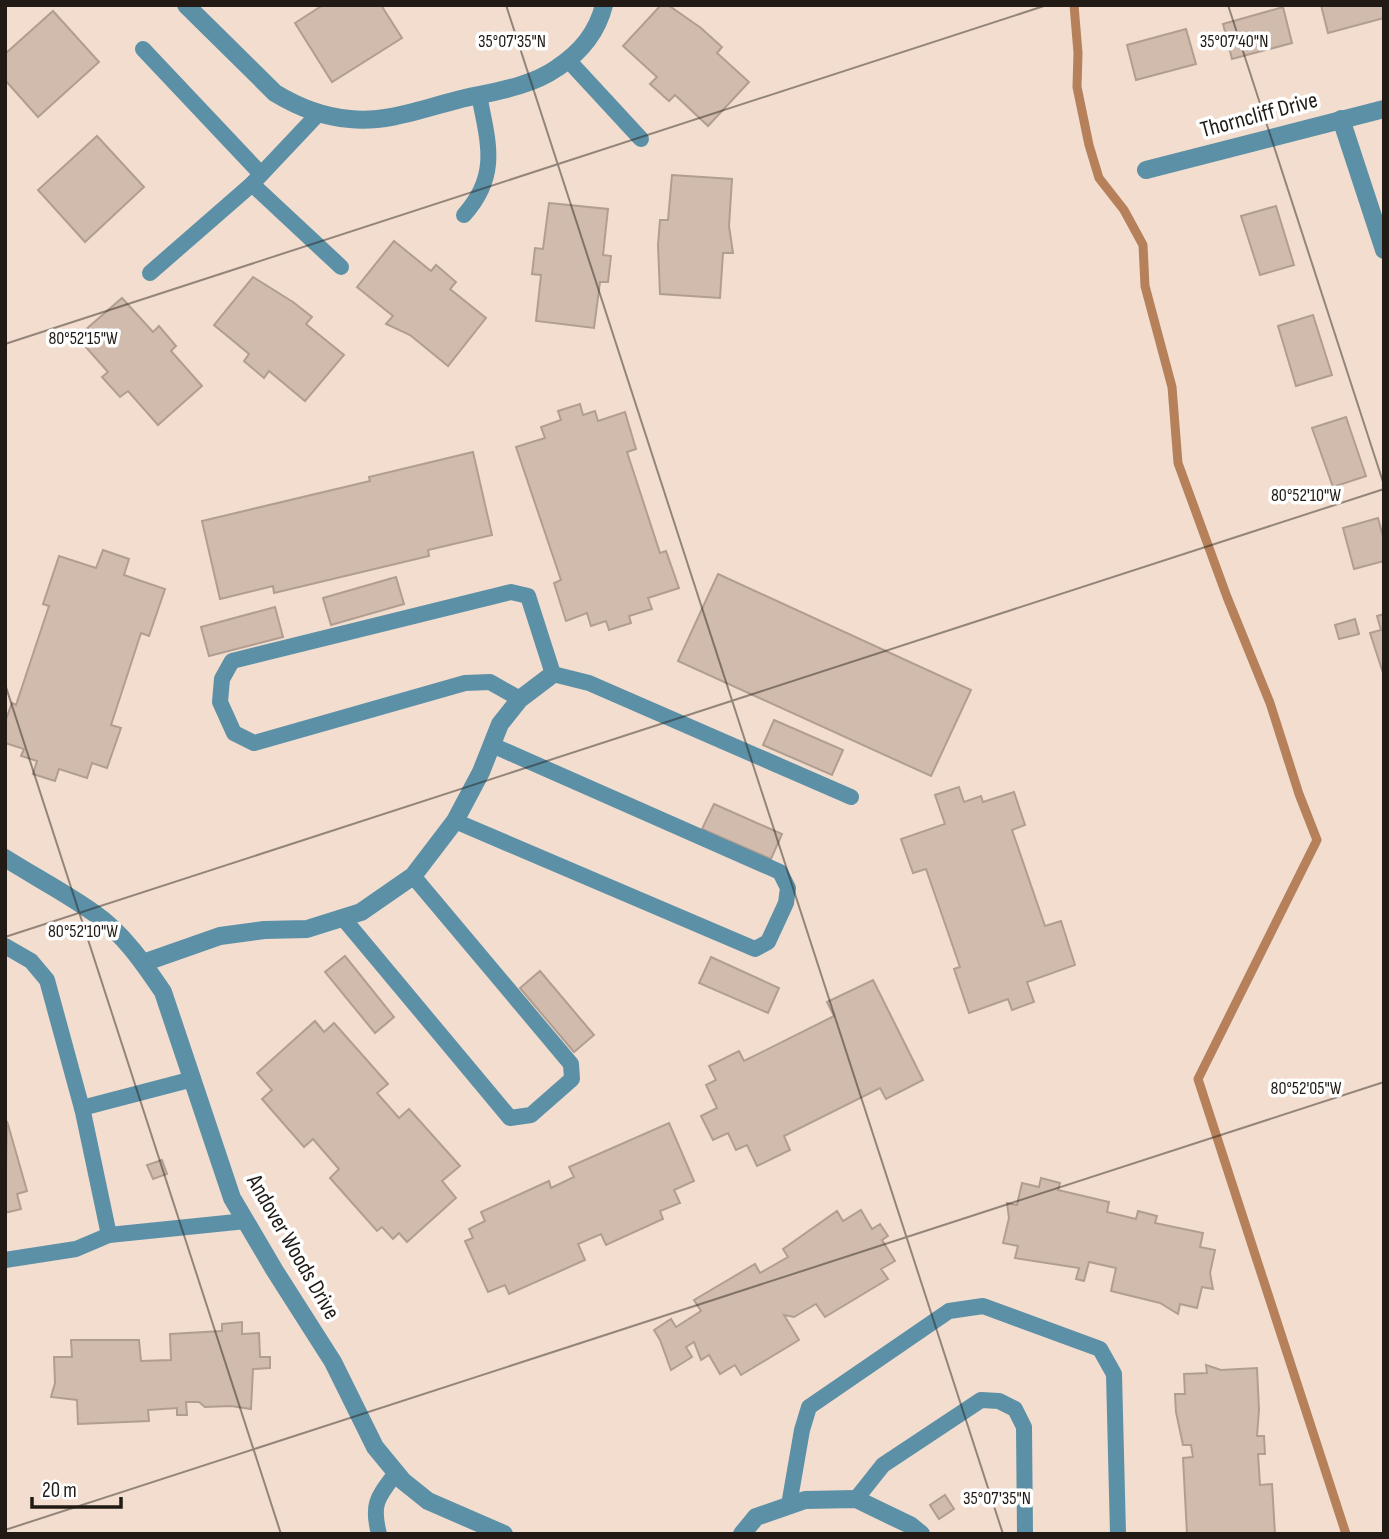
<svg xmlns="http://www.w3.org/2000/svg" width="1389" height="1539" viewBox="0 0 1389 1539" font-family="'Sofia Sans Condensed',sans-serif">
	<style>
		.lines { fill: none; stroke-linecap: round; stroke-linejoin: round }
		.stream { stroke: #b5805a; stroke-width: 9 }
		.building { fill: #d0bbad; stroke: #b29e90; stroke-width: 2 }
		.service { stroke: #5c90a7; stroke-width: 16 }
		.minor { stroke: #5c90a7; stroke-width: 18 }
		.ticks { fill: none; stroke: #211a15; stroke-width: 2; stroke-opacity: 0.45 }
		.labels { text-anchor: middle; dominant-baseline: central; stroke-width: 7; stroke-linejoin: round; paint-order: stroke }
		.street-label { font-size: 23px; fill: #211a15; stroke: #fff }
		.ticks-label { font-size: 18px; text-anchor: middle; fill: #211a15; stroke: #fff; stroke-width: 7; stroke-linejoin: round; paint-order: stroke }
	</style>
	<rect width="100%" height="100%" fill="#f2ddcf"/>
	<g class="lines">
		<!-- stream -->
		<path class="stream" d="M1074,5L1078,53L1077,87L1089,145L1099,178L1124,210L1143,245L1145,286L1172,387L1178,463L1227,597L1270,703L1299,794L1317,840L1198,1079L1346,1534"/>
	</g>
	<!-- building -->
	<g class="building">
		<path d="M323,5H381L402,38L332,82L295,23Z"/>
		<path d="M661,5H668L701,28L722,47L717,53L749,82L708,126L675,95L669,101L650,84L657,77L623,46Z"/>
		<path d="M1321,5H1384V18L1328,33Z"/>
		<path d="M1283,7L1292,43L1232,59L1223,24Z"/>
		<path d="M53,11L99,62L38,117L5,80V54Z"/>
		<path d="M1186,29L1196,64L1136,80L1127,45Z"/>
		<path d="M97,136L144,187L85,242L38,190Z"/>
		<path d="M672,175L732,179L729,226L733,253H723L720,298L660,294L658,245L660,220H668Z"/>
		<path d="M549,203L608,209L603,255L611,256L608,282H600L594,328L536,321L541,275L532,274L535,248L543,249Z"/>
		<path d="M1276,206L1294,265L1260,275L1241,216Z"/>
		<path d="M394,241L431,271L436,265L456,282L450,289L486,318L448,366L410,335L386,324L393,316L357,287Z"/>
		<path d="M253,277L293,302L312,317L306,324L344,355L305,401L269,371L264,378L244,361L249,354L214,325Z"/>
		<path d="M122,298L153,332L159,326L176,346L171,351L202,386L158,425L128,391L120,397L102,377L108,372L77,337Z"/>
		<path d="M1313,315L1332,375L1296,386L1278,326Z"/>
		<path d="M580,404L583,415L595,411L598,421L625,412L636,449L627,452L660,553L666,551L679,588L648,598L652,609L629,616L631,623L609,630L606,621L591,626L587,613L566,621L554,583L561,580L516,447L545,438L541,427L561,420L558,411Z"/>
		<path d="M1346,417L1366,476L1333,487L1312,428Z"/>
		<path d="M473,452L492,535L428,550L429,556L274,593L273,586L220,599L202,521L370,481L369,477Z"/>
		<path d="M1378,518L1384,540V561L1354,569L1343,528Z"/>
		<path d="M103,550L129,559L124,575L165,589L149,636L141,633L111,725L121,728L107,768L92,763L87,778L59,769L55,781L33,774L37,761L21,756L24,749L5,743V722L12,703L16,705L49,606L43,604L59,556L96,568Z"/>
		<path d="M718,574L971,690L931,776L678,661Z"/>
		<path d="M396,577L404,604L331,625L323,598Z"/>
		<path d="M275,607L283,637L209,656L201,627Z"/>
		<path d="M1384,614V676L1370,633L1381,630L1377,616Z"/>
		<path d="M1355,619L1359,634L1339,639L1335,625Z"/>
		<path d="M774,720L843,750L832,775L763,745Z"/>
		<path d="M959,787L964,802L981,796L983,802L1014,792L1025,825L1012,830L1045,926L1061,921L1075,965L1027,982L1034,1002L1012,1010L1008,999L969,1013L954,969L960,967L926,869L913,873L901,839L945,824L935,795Z"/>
		<path d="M714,804L782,834L771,859L702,829Z"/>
		<path d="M345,956L394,1017L375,1033L325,972Z"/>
		<path d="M711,957L779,988L768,1013L699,983Z"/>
		<path d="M540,971L594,1035L574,1052L520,988Z"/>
		<path d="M873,980L923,1080L886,1099L880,1088L784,1136L790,1150L757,1166L747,1145L736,1150L728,1133L713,1140L701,1116L717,1108L706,1085L716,1080L709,1066L739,1051L744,1061L834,1016L827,1002Z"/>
		<path d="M315,1021L324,1032L334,1023L388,1084L377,1093L399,1118L409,1109L460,1166L442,1181L456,1198L407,1242L399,1233L393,1239L382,1227L377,1231L330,1178L339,1169L313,1139L304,1147L262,1099L272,1090L257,1073Z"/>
		<path d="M7,1121L27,1191L17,1194L21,1209L5,1213Z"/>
		<path d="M669,1123L694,1181L674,1190L680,1203L660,1211L663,1219L606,1245L601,1234L578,1244L585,1260L509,1294L505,1285L488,1292L465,1241L473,1238L469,1229L485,1221L481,1212L549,1181L551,1188L574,1177L569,1167Z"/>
		<path d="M162,1160L167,1174L153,1179L147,1165Z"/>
		<path d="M1041,1178L1060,1183L1058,1190L1109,1202L1107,1212L1136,1219L1138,1211L1157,1216L1155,1223L1203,1233L1200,1247L1215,1250L1210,1273L1213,1289L1202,1287L1197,1308L1180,1304L1178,1314L1160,1303L1111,1291L1116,1268L1089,1262L1084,1281L1076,1279L1079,1268L1015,1258L1018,1246L1003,1243L1009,1218L1007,1203L1017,1205L1022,1183L1039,1187Z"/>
		<path d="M861,1210L872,1229L880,1224L888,1236L882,1240L895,1261L881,1269L888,1279L825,1317L816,1304L794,1317L784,1315L799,1340L741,1375L735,1365L720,1374L709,1355L701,1360L694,1342L686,1347L692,1357L671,1370L660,1340L654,1330L671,1319L676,1327L701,1311L694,1300L755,1264L760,1273L788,1257L783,1249L837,1211L843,1221Z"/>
		<path d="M242,1322V1334L259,1333L260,1357H270V1368L253,1369L251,1409L231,1406L205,1407L199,1402H186L187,1415H177V1408L148,1410L149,1421L78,1424L77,1400L51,1397L55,1383L54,1357H72L71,1340H139L141,1361L171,1360L170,1334L222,1331V1324Z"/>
		<path d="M1206,1365L1221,1370L1257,1368L1259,1410L1257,1436H1264L1265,1454H1258L1260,1485L1272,1484L1275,1534H1187L1183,1458L1193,1457L1191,1445H1183L1176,1412L1175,1394H1185L1184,1374L1207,1373Z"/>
		<path d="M945,1495L954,1509L939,1519L930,1505Z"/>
	</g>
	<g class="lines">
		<!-- service -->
		<g class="service">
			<path d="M143,49L261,174"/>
			<path d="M568,60L641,139"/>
			<path d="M319,113L252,184L341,267"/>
			<path d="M464,215C500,175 488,142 479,95"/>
			<path d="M150,273L252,184"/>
			<path d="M520,699L490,682L465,683L254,743L234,733L220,702L222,679L232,661L511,592L528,596L553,674L589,683L851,797"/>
			<path d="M455,821L755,949L768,942L786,903L788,888L780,872L492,745"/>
			<path d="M343,918L510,1118L531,1115L572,1079L571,1064L413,876"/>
			<path d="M5,946L31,961L47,980L83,1112L109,1235L246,1221"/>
			<path d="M82,1108L193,1079"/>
			<path d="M5,1260L76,1249L109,1235"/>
			<path d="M856,1499L883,1465L981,1400L999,1401L1015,1409L1024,1427L1025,1534"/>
			<path d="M789,1505L802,1430L809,1407L949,1311L983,1306L1100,1349L1114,1374L1118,1534"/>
			<path d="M379,1534C371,1503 378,1497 396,1473"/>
		</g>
		<!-- minor -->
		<g class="minor">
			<path d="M186,5L275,93C298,107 324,117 350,119C387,123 425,108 461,99C492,92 530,87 557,68C581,52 597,33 604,5"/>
			<path d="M1341,119L1384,250"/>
			<path d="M1146,170L1384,109"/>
			<path d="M5,858C35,877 66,893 94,913C123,933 144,964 163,992L232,1198L275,1271L333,1362L375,1447L403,1481L428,1501L504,1534"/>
			<path d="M143,963L220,936L264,930L307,929L361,912L413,876L455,821L481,772L500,724L520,699L553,674"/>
			<path d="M742,1534L756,1517L805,1500L856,1499L910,1525L921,1534"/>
		</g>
	</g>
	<!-- ticks -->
	<path class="ticks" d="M506,5L1003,1534M1228,5L1384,485M5,344L1047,5M5,684L281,1534M5,937L1384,489M5,1530L1384,1082"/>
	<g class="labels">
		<!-- street labels -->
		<g class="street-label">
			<text transform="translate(1259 115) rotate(-15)">Thorncliff Drive</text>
			<text transform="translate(293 1247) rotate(60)">Andover Woods Drive</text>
		</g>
	</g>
	<g class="ticks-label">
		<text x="512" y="47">35°07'35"N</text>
		<text x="1234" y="47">35°07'40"N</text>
		<text x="83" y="344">80°52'15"W</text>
		<text x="1306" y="501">80°52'10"W</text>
		<text x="83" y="937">80°52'10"W</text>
		<text x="1306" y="1094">80°52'05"W</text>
		<text x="997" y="1504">35°07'35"N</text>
	</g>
	<!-- border -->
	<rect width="1389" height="1539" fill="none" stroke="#211a15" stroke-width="14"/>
	<!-- scale -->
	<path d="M32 1497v10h89v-10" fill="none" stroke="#211a15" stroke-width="3.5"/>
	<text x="42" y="1497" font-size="21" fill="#211a15" stroke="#ffffff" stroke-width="5" paint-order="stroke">20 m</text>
</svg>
